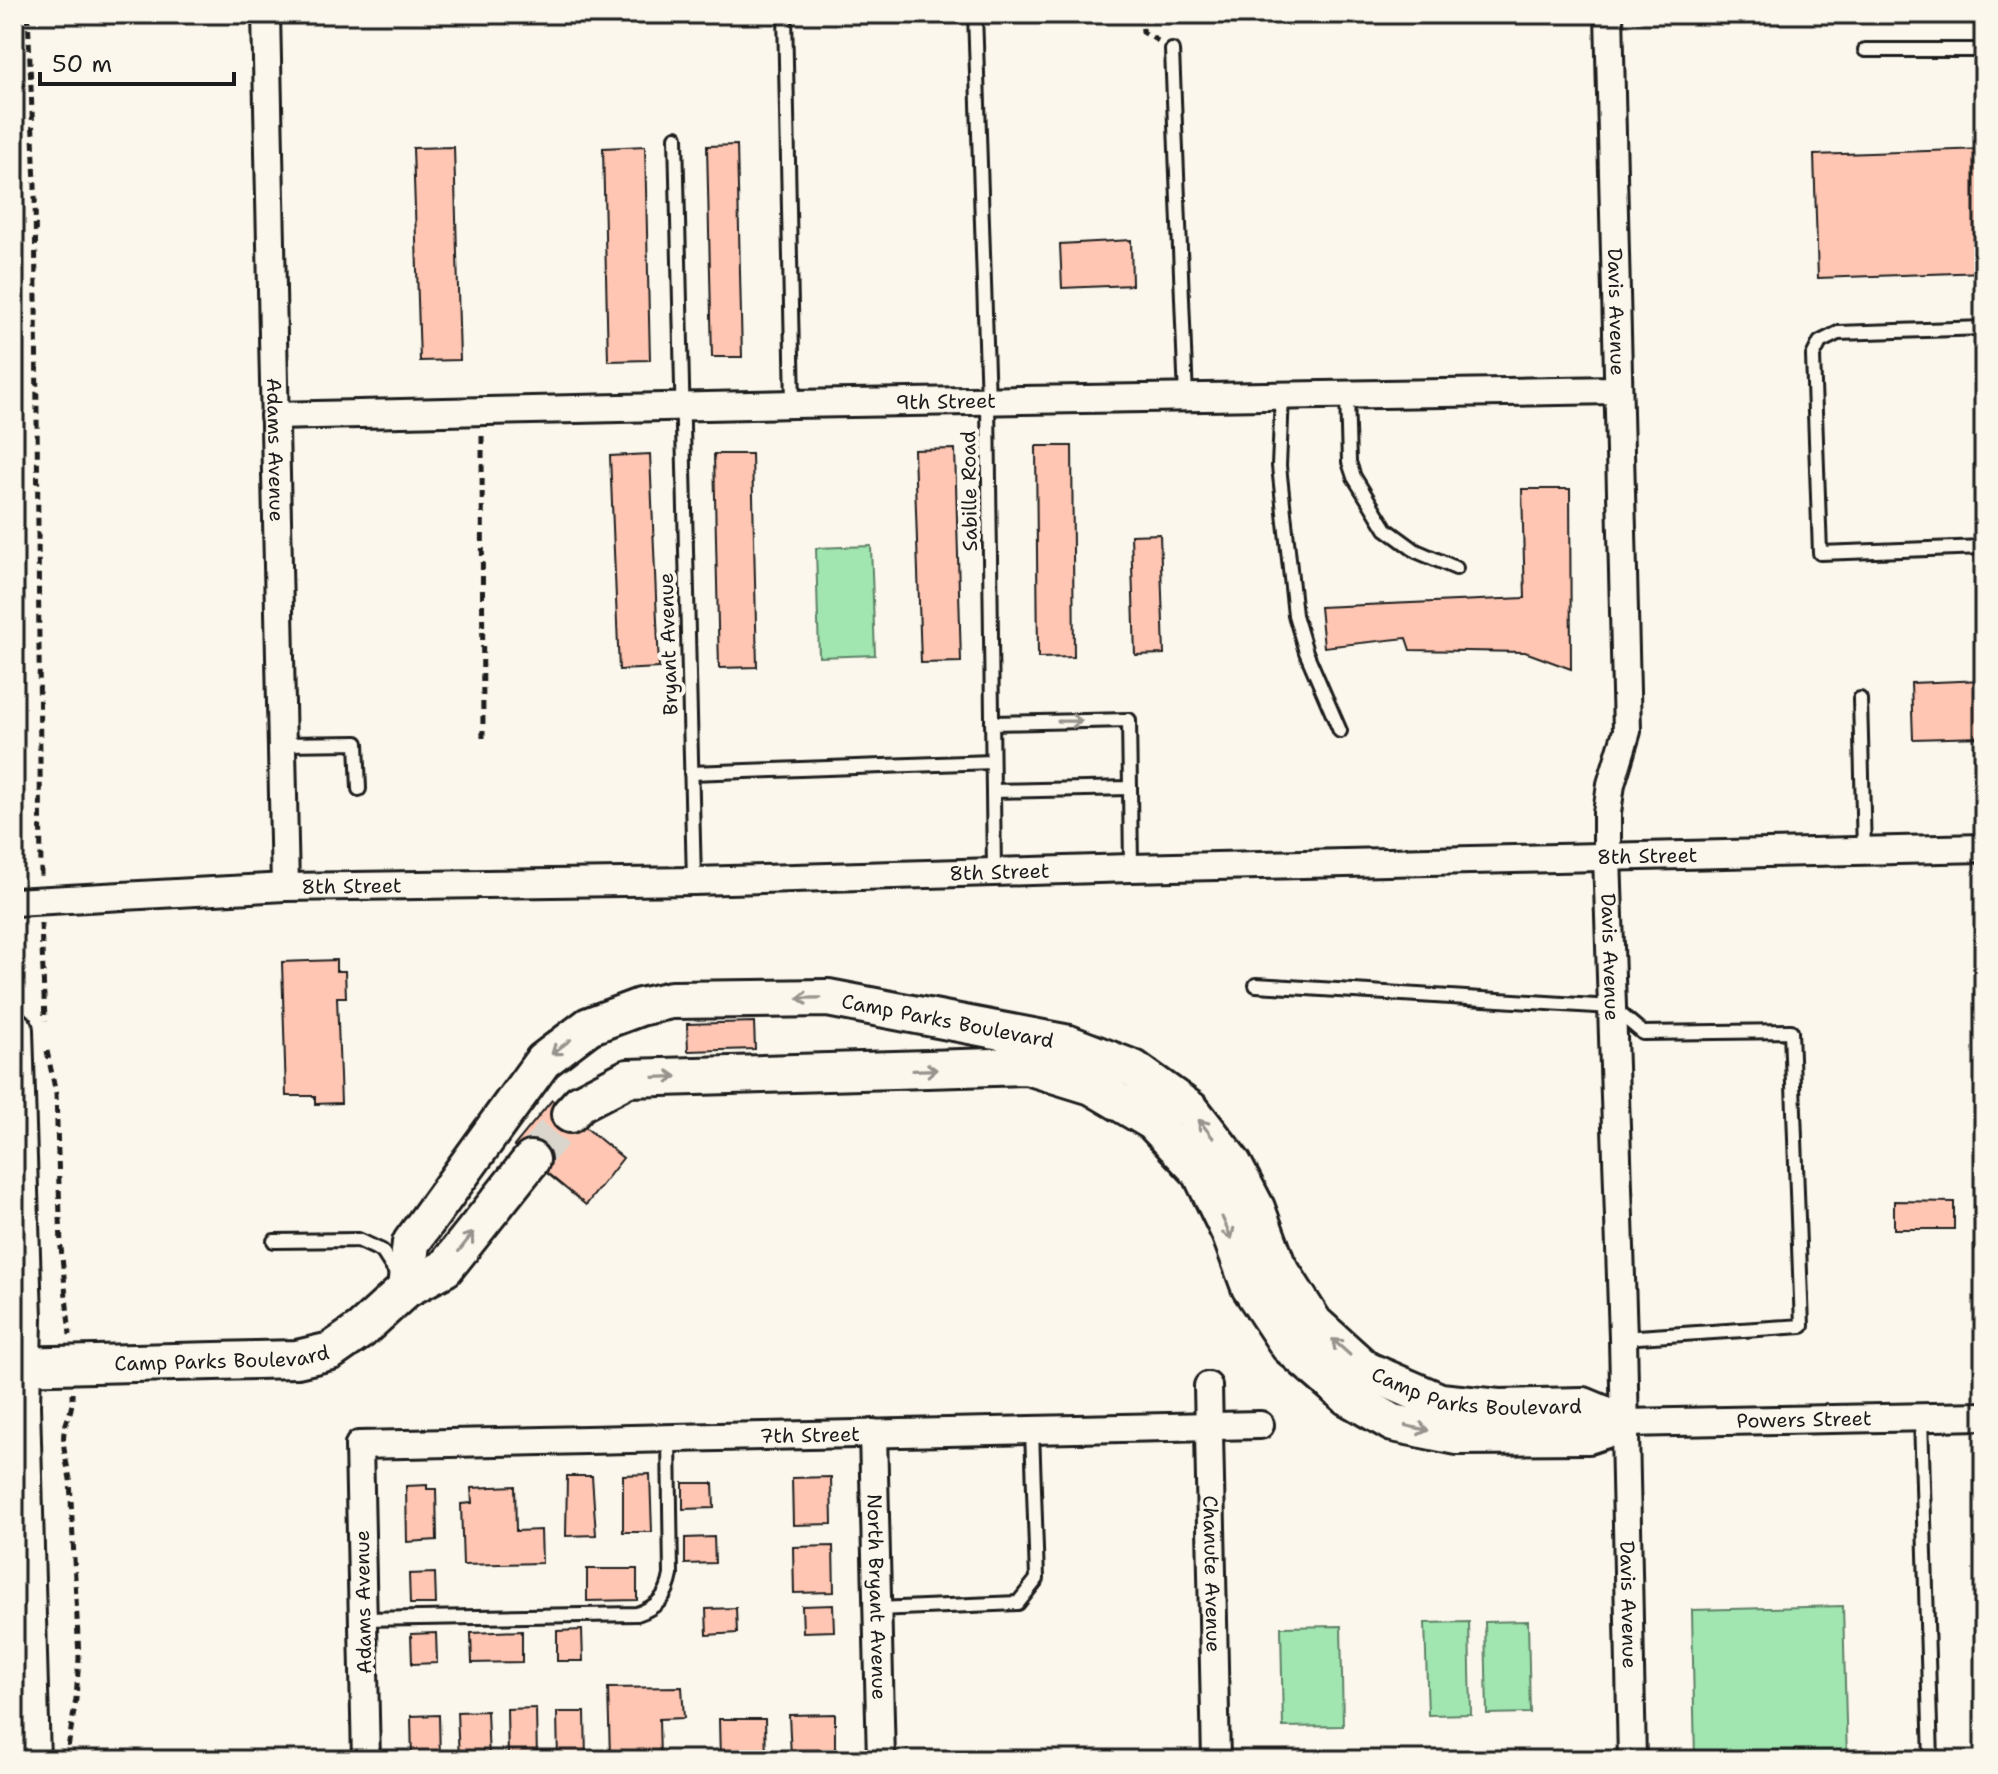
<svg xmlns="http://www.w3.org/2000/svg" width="1998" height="1774" viewBox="0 0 1998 1774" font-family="'Shantell Sans',sans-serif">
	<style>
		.green { fill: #a1e6b1; stroke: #5e8166; stroke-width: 2 }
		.building { fill: #ffc7b3; stroke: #1c1c1c; stroke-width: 2 }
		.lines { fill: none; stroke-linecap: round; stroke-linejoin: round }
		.secondary-tunnel { stroke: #dad6cd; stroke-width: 36; stroke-dasharray: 36 18; stroke-linecap: butt }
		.lane-casing { stroke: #1c1c1c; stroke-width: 18 }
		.street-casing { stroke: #1c1c1c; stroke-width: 32 }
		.secondary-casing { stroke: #1c1c1c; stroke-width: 42 }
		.path { stroke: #1c1c1c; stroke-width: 5; stroke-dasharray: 8 6; stroke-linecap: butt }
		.lane { stroke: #fbf7ec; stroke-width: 12 }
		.street { stroke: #fbf7ec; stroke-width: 26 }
		.secondary { stroke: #fbf7ec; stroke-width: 36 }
		.oneway { stroke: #97948e }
		.labels { text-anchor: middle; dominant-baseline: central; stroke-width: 8; stroke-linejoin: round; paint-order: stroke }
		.street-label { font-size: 20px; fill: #1c1c1c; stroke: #fbf7ec }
	</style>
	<rect width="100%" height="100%" fill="#fbf7ec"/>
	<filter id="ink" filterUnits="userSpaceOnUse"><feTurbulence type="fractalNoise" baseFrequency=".0125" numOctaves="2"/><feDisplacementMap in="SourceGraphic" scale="16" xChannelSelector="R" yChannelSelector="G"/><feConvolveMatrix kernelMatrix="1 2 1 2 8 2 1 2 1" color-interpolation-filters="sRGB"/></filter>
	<g filter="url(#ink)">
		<!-- green -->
		<g class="green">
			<path d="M871,546L875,655L819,657L816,548Z"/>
			<path d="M1843,1606L1847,1760H1695L1692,1610Z"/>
			<path d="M1528,1621L1530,1713L1487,1714L1485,1622Z"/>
			<path d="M1469,1622L1471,1714L1428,1715L1425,1623Z"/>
			<path d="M1341,1626L1343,1726L1283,1727L1281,1627Z"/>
		</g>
		<!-- building -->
		<g class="building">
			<path d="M737,145L742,357H712L707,146Z"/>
			<path d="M645,146L650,360L608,361L603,148Z"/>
			<path d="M454,147L460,360L420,361L413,148Z"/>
			<path d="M1984,149V272L1818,278L1814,155Z"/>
			<path d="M1131,240L1132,285L1062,288L1060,244Z"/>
			<path d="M1036,446H1072L1074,657L1038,658Z"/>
			<path d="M955,449L961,662L921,663L914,450Z"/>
			<path d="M650,454L659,668L619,670L610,456Z"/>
			<path d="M714,454H752L757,667L719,668Z"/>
			<path d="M1522,489H1570L1571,669L1525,652L1410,650L1406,638L1324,647L1320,607L1525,598Z"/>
			<path d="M1160,534L1164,654L1135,655L1131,535Z"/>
			<path d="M1984,680V737L1913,739L1911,683Z"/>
			<path d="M336,960V971H345L346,997H337L341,1103L315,1104V1096H286L282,962Z"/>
			<path d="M754,1022L755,1049L688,1051L687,1024Z"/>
			<path d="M552,1100L623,1158L586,1205L514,1146Z"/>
			<path d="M1894,1201L1954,1202V1229H1894Z"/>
			<path d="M650,1474L652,1532H623V1475Z"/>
			<path d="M567,1476H592L596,1535L566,1536Z"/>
			<path d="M831,1477L832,1524L793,1525L792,1478Z"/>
			<path d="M683,1483H713L714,1508L683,1509Z"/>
			<path d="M427,1485V1489H436L437,1540L407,1542L406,1486Z"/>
			<path d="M515,1486L516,1531L541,1530L542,1563L463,1565L461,1504L472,1503L471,1488Z"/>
			<path d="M714,1537L715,1563L685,1564V1538Z"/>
			<path d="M833,1546L834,1592L794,1593L793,1547Z"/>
			<path d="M587,1569H637V1600L587,1601Z"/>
			<path d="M435,1573L436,1604H410L409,1574Z"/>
			<path d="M833,1605L834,1631L803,1632L802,1606Z"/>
			<path d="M736,1608L737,1633L707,1635L706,1609Z"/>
			<path d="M582,1630L583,1661H557V1631Z"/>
			<path d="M522,1631V1662L472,1663L471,1633Z"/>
			<path d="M436,1633L437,1663L412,1664L411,1634Z"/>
			<path d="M682,1687L684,1718L659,1719L660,1758L625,1759V1756H610L608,1688Z"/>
			<path d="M536,1708L537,1760H508L507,1709Z"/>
			<path d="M487,1711L489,1760H459L457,1712Z"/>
			<path d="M557,1712H585L586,1759L558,1760Z"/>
			<path d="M835,1714V1760H809V1755L791,1756L789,1715Z"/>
			<path d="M439,1715L440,1760H412L411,1716Z"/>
			<path d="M719,1719H765L766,1758L720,1759Z"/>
		</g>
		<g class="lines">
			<!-- secondary-tunnel -->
			<path class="secondary-tunnel" d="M531,1160L570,1114"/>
			<defs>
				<g id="lane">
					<path d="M785,14L793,404"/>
					<path d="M975,14L988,402L994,871"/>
					<path d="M1172,50L1186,398"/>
					<path d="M1865,50H1984"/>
					<path d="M676,137L694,881"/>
					<path d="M1984,328L1838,333L1820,342L1813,356L1820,553L1984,547"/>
					<path d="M1347,395L1349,462L1354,477L1386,529L1416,551L1456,568"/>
					<path d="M1282,396L1279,466L1295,615L1306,652L1340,731"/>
					<path d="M1860,699L1864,851"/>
					<path d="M992,723L1129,720L1130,788L993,791"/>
					<path d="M282,744L357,743L359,789"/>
					<path d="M691,773L992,762"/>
					<path d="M1130,788L1131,868"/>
					<path d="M1256,985L1612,1007L1643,1033L1791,1031L1802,1326L1623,1338"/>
					<path d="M274,1241L358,1240L382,1251L398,1276"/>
					<path d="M1921,1417L1931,1760"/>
					<path d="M877,1609L1018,1603L1037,1579L1032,1430"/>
					<path d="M363,1619L637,1614C657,1607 667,1597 671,1575L669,1438"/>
				</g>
				<g id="street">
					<path id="s1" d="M266,14L285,887"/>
					<path id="s2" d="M1609,14L1627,731L1611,784L1607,813V856L1623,1338L1632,1760"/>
					<path id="s3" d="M274,416L793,404L1617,390"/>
					<path id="s4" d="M14,902L285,887L694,881L1131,868L1984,848"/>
					<path id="s5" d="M1208,1386L1216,1760"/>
					<path id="s6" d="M1624,1423L1984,1416"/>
					<path id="s7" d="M873,1433L881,1760"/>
					<path id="s8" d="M366,1760L359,1445L1260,1425"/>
				</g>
				<g id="secondary">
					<path d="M14,1030L23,1318L21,1406L31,1760"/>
					<path d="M570,1114L580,1103L628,1078L1027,1066L1092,1086L1153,1122L1201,1173L1230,1233L1250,1287L1289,1346L1348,1397L1393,1423L1457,1436L1588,1435L1624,1423"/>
					<path id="s9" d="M406,1289L411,1243L543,1061L589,1026L640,1007L671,1000L828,998L1069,1044L1134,1069L1191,1110L1233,1164L1256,1208L1277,1265L1314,1323L1366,1370L1440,1402L1499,1408L1583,1406L1624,1423"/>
					<path id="s10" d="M14,1366L297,1359L331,1351L361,1330L406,1289L445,1268L531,1160"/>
				</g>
			</defs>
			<!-- lane casing -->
			<use href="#lane" class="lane-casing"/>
			<!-- street casing -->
			<use href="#street" class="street-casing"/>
			<!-- secondary casing -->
			<use href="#secondary" class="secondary-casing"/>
			<!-- path -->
			<g class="path">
				<path d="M28,14L35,185L41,877"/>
				<path d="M1142,14L1143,32L1158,41"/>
				<path d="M482,436L483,742"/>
				<path d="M41,923L45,1021"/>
				<path d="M47,1051L56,1093L61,1247L70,1335"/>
				<path d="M66,1760L76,1699L79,1658L70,1479C67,1464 62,1447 64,1432C67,1415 73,1414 72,1393"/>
			</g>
			<!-- lane -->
			<use href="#lane" class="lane"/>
			<!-- street -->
			<use href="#street" class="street"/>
			<!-- secondary -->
			<use href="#secondary" class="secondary"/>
		</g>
		<!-- one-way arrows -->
		<defs><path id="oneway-shaft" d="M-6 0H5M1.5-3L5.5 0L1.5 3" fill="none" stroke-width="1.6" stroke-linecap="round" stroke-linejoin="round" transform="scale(2)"/></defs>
		<g class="oneway">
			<use href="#oneway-shaft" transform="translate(1070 721) rotate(-1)"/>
			<use href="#oneway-shaft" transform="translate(809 998) rotate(179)"/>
			<use href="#oneway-shaft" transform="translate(561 1047) rotate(143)"/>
			<use href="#oneway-shaft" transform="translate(925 1070) rotate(-2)"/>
			<use href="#oneway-shaft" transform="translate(665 1077) rotate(-2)"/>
			<use href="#oneway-shaft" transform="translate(1206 1129) rotate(-128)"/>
			<use href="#oneway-shaft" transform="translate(1227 1228) rotate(66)"/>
			<use href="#oneway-shaft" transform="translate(466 1242) rotate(-52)"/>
			<use href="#oneway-shaft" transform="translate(1341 1347) rotate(-138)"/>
			<use href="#oneway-shaft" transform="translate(1417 1428) rotate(12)"/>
		</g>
	</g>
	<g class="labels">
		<!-- street labels -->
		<g class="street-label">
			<text stroke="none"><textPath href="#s2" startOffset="298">Davis Avenue</textPath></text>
			<text stroke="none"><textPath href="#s3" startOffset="672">9th Street</textPath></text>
			<text stroke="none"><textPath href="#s1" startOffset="436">Adams Avenue</textPath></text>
			<text transform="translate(969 491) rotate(-91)">Sabille Road</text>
			<text transform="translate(668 644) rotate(-92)">Bryant Avenue</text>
			<text stroke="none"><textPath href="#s4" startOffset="1634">8th Street</textPath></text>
			<text stroke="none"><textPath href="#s4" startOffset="986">8th Street</textPath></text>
			<text stroke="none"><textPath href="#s4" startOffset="338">8th Street</textPath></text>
			<text stroke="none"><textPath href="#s2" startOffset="946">Davis Avenue</textPath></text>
			<text stroke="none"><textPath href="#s9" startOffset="694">Camp Parks Boulevard</textPath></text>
			<text stroke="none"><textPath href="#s10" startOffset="208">Camp Parks Boulevard</textPath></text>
			<text stroke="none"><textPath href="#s9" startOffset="1390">Camp Parks Boulevard</textPath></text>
			<text stroke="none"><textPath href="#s6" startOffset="180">Powers Street</textPath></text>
			<text stroke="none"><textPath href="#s8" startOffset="766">7th Street</textPath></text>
			<text stroke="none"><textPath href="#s5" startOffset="188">Chanute Avenue</textPath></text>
			<text stroke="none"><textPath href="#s7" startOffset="164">North Bryant Avenue</textPath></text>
			<text transform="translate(363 1602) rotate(-91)">Adams Avenue</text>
			<text stroke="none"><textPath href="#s2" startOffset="1594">Davis Avenue</textPath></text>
		</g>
	</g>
	<!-- margin -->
	<rect width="1998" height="1774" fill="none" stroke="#fbf7ec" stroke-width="48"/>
	<rect x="24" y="24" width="1950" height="1726" fill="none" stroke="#1c1c1c" stroke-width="3" filter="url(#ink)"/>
	<!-- scale -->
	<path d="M40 72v12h194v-12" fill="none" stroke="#1c1c1c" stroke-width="4"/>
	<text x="52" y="72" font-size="24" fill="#1c1c1c" stroke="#fbf7ec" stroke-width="6" paint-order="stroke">50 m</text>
</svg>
